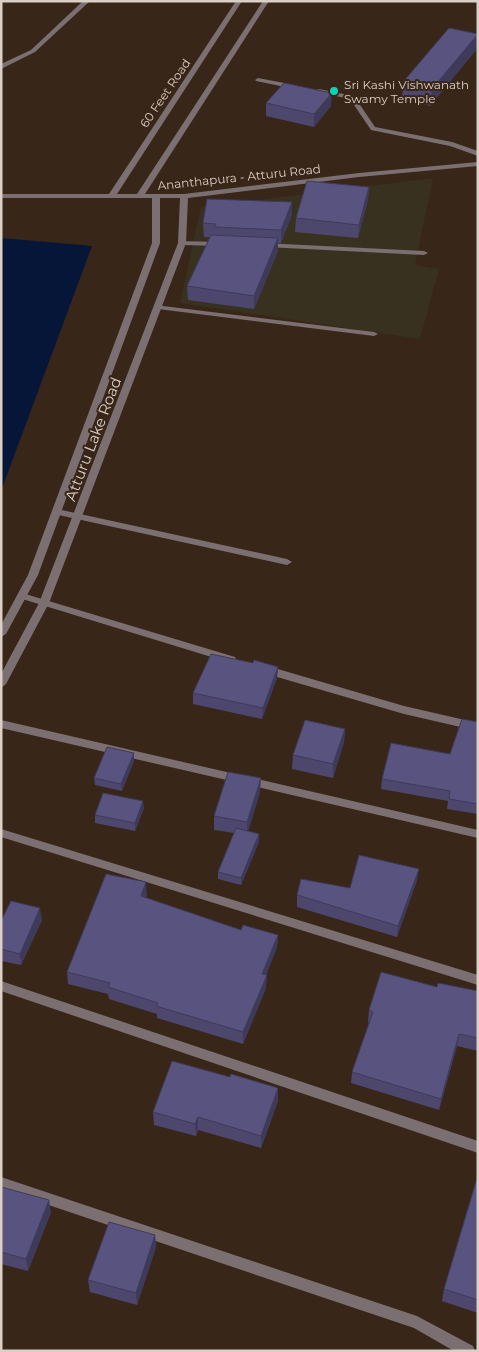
<svg xmlns="http://www.w3.org/2000/svg" width="479" height="1352" viewBox="0 0 479 1352" font-family="Montserrat,sans-serif">
	<style>
		.industrial { fill: #393120 }
		.water { fill: #051639 }
		.lines { fill: none; stroke-linecap: round; stroke-linejoin: round }
		.service { fill: #7c6f71; fill-rule: evenodd }
		.minor { fill: #7c6f71; fill-rule: evenodd }
		.tertiary { fill: #7c6f71; fill-rule: evenodd }
		.wall { fill: #4d476d }
		.shaded-wall { fill: #3e3a59 }
		.building { fill: #59537f; stroke: #3e3a59 }
		.poi-dot { fill: #07d5b6; stroke: #382618; stroke-width: 2 }
		.labels { text-anchor: middle; dominant-baseline: central; stroke-width: 4; stroke-linejoin: round; paint-order: stroke }
		.far-poi-label { font-size: 12px; fill: #dbcfc6; stroke: #382618; text-anchor: start }
		.far-street-label { font-size: 12px; fill: #dbcfc6; stroke: #382618 }
		.street-label { font-size: 15px; fill: #dbcfc6; stroke: #382618 }
	</style>
	<rect width="100%" height="100%" fill="#382618"/>
	<!-- industrial -->
	<path class="industrial" d="M433,178L415,265L439,269L420,339L180,303L201,207Z"/>
	<!-- water -->
	<path class="water" d="M1,238L92,246L1,491Z"/>
	<g class="lines">
		<!-- service -->
		<g class="service">
			<path d="M83,1H90L35,52L1,69V64L31,50Z"/>
			<path d="M258,78L295,85L298,87L295,89L256,81L255,80Z"/>
			<path d="M319,89L354,96L375,127L452,142L478,151V156L450,146L371,130L350,99L317,92V90Z"/>
		</g>
		<!-- minor -->
		<g class="minor">
			<path d="M179,241L219,242L223,244L219,246L182,245L178,243Z"/>
			<path d="M263,243L424,251L428,253L424,255L266,247L262,245Z"/>
			<path d="M155,305L374,332L378,334L374,336L158,309L154,307Z"/>
			<path d="M57,509L287,559L292,562L287,565L54,514L52,512Z"/>
			<path d="M22,593L235,657L236,659L231,663L19,598L17,596L19,594Z"/>
			<path d="M264,665L404,706L478,723V731L404,714L260,672L259,669Z"/>
			<path d="M1,720L478,830V838L1,728Z"/>
			<path d="M1,829L478,975V985L1,837Z"/>
			<path d="M1,981L478,1141V1153L1,991Z"/>
			<path d="M1,1177L417,1316L473,1346L475,1351H454L414,1328L1,1189Z"/>
		</g>
		<!-- tertiary -->
		<path class="tertiary" d="M236,1H242L117,194H137L263,1H269L145,194H184L359,173L478,162V166L359,177L188,198L186,243L49,603L6,684L1,688V674L39,603L178,243L180,198H160V243L38,575L6,634L1,637V625L28,575L152,243V198H1V194H109Z"/>
	</g>
	<!-- wall -->
	<g class="wall">
		<path d="M478,34L476,50L430,106L402,99L403,82Z"/>
		<path d="M266,103L331,106L314,127L266,116Z"/>
		<path d="M369,187L368,200L358,238L295,232L296,218Z"/>
		<path d="M292,202V215L281,243H278V251L254,309L188,300L187,286L210,237H204L203,223Z"/>
		<path d="M253,663L278,667L277,678L262,719L193,704V693Z"/>
		<path d="M478,722V814L447,809L448,801L381,789L382,779L450,754Z"/>
		<path d="M345,729L344,742L333,778L292,769L293,755Z"/>
		<path d="M134,753V761L122,791L95,785L94,778Z"/>
		<path d="M260,792L248,831L259,834V842L241,885L218,879V872L234,833L214,830V816Z"/>
		<path d="M144,808L135,831L95,823V815Z"/>
		<path d="M417,880L397,937L297,907V895L350,888Z"/>
		<path d="M147,894L146,898L241,930L278,935L277,947L266,975V988L243,1044L157,1018V1014L109,999L108,994L68,984L67,972Z"/>
		<path d="M42,920L21,965L1,961V921Z"/>
		<path d="M437,987L478,991V1051L457,1046L439,1110L351,1083L352,1072L369,1023L368,1022L369,1010Z"/>
		<path d="M278,1101L261,1148L198,1130L196,1136L154,1125L153,1112Z"/>
		<path d="M478,1175V1313L442,1301L444,1289Z"/>
		<path d="M1,1187L51,1212L28,1271L1,1264Z"/>
		<path d="M155,1235L156,1247L137,1305L90,1292L88,1280Z"/>
	</g>
	<!-- shaded-wall -->
	<g class="shaded-wall">
		<path d="M478,34L476,50L430,106L432,89Z"/>
		<path d="M332,93L331,106L314,127V114Z"/>
		<path d="M369,187L368,200L358,238L359,225Z"/>
		<path d="M292,202V215L281,243V230Z"/>
		<path d="M278,238V251L254,309V296Z"/>
		<path d="M278,667L277,678L262,719L263,708Z"/>
		<path d="M345,729L344,742L333,778V764Z"/>
		<path d="M134,753V761L122,791L121,784Z"/>
		<path d="M261,778L260,792L247,836V822Z"/>
		<path d="M143,801L144,808L135,831V823Z"/>
		<path d="M259,834V842L241,885V878Z"/>
		<path d="M419,869L417,880L397,937L398,926Z"/>
		<path d="M146,882L147,894L142,909L141,896Z"/>
		<path d="M40,908L42,920L21,965L20,954Z"/>
		<path d="M278,935L277,947L262,986V974Z"/>
		<path d="M267,975L266,988L243,1044V1032Z"/>
		<path d="M459,1034L457,1046L439,1110L441,1099Z"/>
		<path d="M278,1088V1101L261,1148V1136Z"/>
		<path d="M198,1117V1130L196,1136L195,1124Z"/>
		<path d="M49,1200L51,1212L28,1271L26,1259Z"/>
		<path d="M155,1235L156,1247L137,1305L136,1293Z"/>
	</g>
	<!-- building -->
	<g class="building">
		<path d="M449,28L478,34L432,89L403,82Z"/>
		<path d="M284,83L332,93L314,114L266,103Z"/>
		<path d="M307,181L369,187L359,225L296,218Z"/>
		<path d="M207,199L292,202L281,230L214,227L216,224L203,223Z"/>
		<path d="M211,235L278,238L254,296L187,286Z"/>
		<path d="M211,654L253,663L254,660L278,667L263,708L193,693Z"/>
		<path d="M462,719L478,722V804L449,799L450,791L382,779L391,743L450,754Z"/>
		<path d="M305,720L345,729L333,764L293,755Z"/>
		<path d="M107,747L134,753L121,784L94,778Z"/>
		<path d="M228,772L261,778L247,822L214,816Z"/>
		<path d="M103,793L143,801L135,823L95,815Z"/>
		<path d="M236,828L259,834L241,878L218,872Z"/>
		<path d="M359,855L419,869L398,926L297,895L301,879L350,888Z"/>
		<path d="M106,874L146,882L141,896L241,930L243,925L278,935L262,974L267,975L243,1032L156,1006L158,1003L108,987L110,983L67,972Z"/>
		<path d="M11,901L40,908L20,954L1,949V921Z"/>
		<path d="M381,972L437,987L438,983L478,991V1038L459,1034L441,1099L352,1072L373,1012L369,1010Z"/>
		<path d="M172,1061L230,1077L231,1074L278,1088L261,1136L198,1117L195,1124L153,1112Z"/>
		<path d="M478,1175V1300L444,1289Z"/>
		<path d="M1,1187L49,1200L26,1259L1,1252Z"/>
		<path d="M109,1222L155,1235L136,1293L88,1280Z"/>
	</g>
	<!-- markers -->
	<circle class="poi-dot" cx="334" cy="91" r="5"/>
	<g class="labels">
		<!-- far-poi labels -->
		<g class="far-poi-label">
			<text x="344" y="84">Sri Kashi Vishwanath<tspan x="344" dy="14">Swamy Temple</tspan></text>
		</g>
		<!-- far-street labels -->
		<g class="far-street-label">
			<text transform="translate(165 93) rotate(-56)">60 Feet Road</text>
			<text transform="translate(239 177) rotate(-6)">Ananthapura - Atturu Road</text>
		</g>
		<!-- street labels -->
		<g class="street-label">
			<text transform="translate(93 439) rotate(-69)">Atturu Lake Road</text>
		</g>
	</g>
	<!-- border -->
	<rect width="479" height="1352" fill="none" stroke="#dbcfc6" stroke-width="5"/>
</svg>
